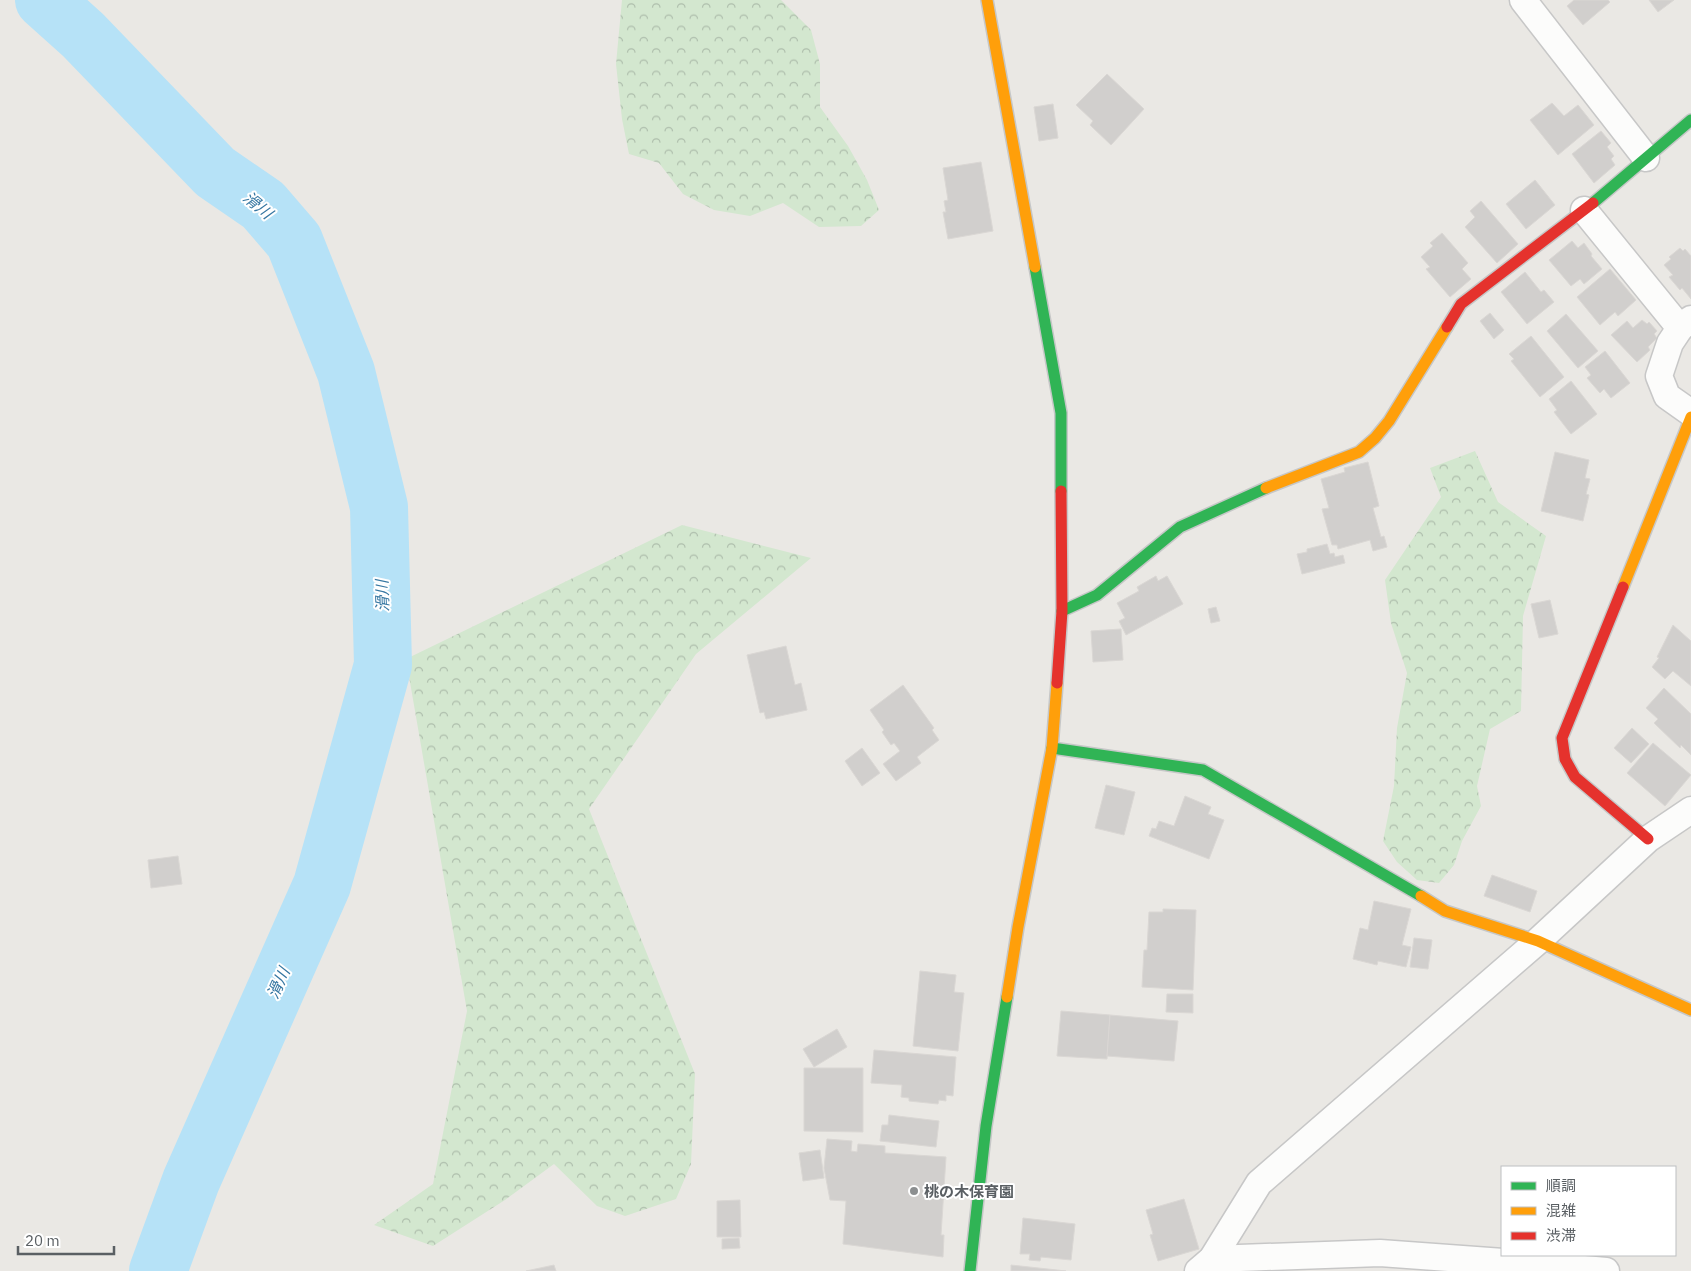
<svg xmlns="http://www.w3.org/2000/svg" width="1691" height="1271" viewBox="0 0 1691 1271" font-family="'IBM Plex Sans','Noto Sans JP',sans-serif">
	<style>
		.forest { fill: url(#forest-crowns) }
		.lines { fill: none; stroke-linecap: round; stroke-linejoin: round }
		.river { stroke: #b6e2f7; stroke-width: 58 }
		.building { fill: #d1cfcd; stroke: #dad7d4 }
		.street-casing { stroke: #c7c7c7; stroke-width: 29 }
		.fast-casing { stroke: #c6c7c7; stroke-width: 14 }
		.slow-casing { stroke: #c6c7c7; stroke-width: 14 }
		.jam-casing { stroke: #c6c7c7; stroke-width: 14 }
		.street { stroke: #fcfcfb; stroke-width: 26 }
		.fast { stroke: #30b455; stroke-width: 11 }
		.slow { stroke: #ff9f0a; stroke-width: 11 }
		.jam { stroke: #e5322d; stroke-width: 11 }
		.poi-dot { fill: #8c8f90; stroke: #fff; stroke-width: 2 }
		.labels { text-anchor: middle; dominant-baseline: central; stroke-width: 4; stroke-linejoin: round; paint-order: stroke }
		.poi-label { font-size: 15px; font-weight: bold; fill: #5a5f63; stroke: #fff; text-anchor: start }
		.water-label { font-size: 16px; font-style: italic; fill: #3677a2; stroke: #fff }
	</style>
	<defs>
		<pattern id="forest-crowns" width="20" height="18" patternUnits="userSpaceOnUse" patternTransform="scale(1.25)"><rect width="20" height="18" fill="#d3e7cf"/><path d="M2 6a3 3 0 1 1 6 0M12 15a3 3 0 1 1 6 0" fill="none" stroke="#aebeac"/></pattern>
	</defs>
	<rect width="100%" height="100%" fill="#eae8e4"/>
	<!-- forest -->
	<g class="forest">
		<path d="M622,0H781L811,30L820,64V107L848,146L867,180L879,210L861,226L819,227L783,203L750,216L714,210L683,194L659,163L629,154L622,119L616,64Z"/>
		<path d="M1475,451L1498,502L1546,536L1523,616L1521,711L1490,729L1477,786L1481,806L1462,841L1454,865L1439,883L1417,880L1397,862L1383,841L1394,786L1397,728L1407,673L1391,623L1385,580L1441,497L1430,468Z"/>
		<path d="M682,525L811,558L696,654L589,809L695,1074L691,1164L676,1199L625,1216L597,1206L554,1164L505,1200L433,1246L374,1225L433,1184L467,1011L406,659Z"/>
	</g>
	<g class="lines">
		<!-- river -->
		<path class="river" d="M44,0L83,35L215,172L263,205L294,241L346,372L379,507L383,665L322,885L191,1181L158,1271"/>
	</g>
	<!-- building -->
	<g class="building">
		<path d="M1574,0H1608L1610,2L1583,25L1567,6Z"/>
		<path d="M1649,0H1674L1658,12Z"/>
		<path d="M1107,74L1144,109L1111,145L1090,125L1093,121L1076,105Z"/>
		<path d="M1552,103L1564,116L1578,105L1594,125L1558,155L1530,120Z"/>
		<path d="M1053,104L1058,138L1039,141L1034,107Z"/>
		<path d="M1601,131L1611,143L1607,147L1614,156L1611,159L1615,165L1594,183L1572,154Z"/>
		<path d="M981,162L993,231L948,239L943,212H946L944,201L948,200L943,168Z"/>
		<path d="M1535,180L1555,205L1526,229L1506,204Z"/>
		<path d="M1481,201L1518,244L1497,263L1465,227L1475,217L1470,211Z"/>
		<path d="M1442,233L1468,263L1462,269L1471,279L1450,297L1426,269L1430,267L1421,257L1433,246L1430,243Z"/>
		<path d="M1572,241L1578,248L1584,243L1592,254L1591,256L1602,269L1584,284L1580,279L1571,286L1549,260Z"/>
		<path d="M1680,248L1683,251L1685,249L1691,256V299L1682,288L1680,290L1669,277L1673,275L1664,265L1671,259L1669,257Z"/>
		<path d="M1610,269L1636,300L1618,316L1615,312L1600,325L1577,297Z"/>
		<path d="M1525,272L1541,292L1544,290L1554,302L1527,324L1501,292Z"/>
		<path d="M1490,313L1504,330L1494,339L1480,321Z"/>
		<path d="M1566,314L1598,351L1578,368L1547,331Z"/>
		<path d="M1642,320L1647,324L1649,322L1657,331L1654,334L1657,338L1648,347L1650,350L1637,362L1611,335L1627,321L1633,328Z"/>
		<path d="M1531,336L1564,377L1540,397L1511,361L1514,359L1509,354Z"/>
		<path d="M1605,351L1630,383L1611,398L1604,389L1600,393L1587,378L1591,375L1585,367Z"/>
		<path d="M1571,381L1597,414L1571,434L1554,412L1557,410L1549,399Z"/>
		<path d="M1555,452L1589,460L1585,478L1590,479L1586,494L1589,495L1583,521L1541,511Z"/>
		<path d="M1368,462L1379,506L1373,508L1381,537L1384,536L1387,547L1373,551L1370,540L1338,549L1337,545H1332L1322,509L1329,508L1321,479L1345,472L1344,468Z"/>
		<path d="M1327,544L1330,554L1334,553L1335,557L1343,555L1345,563L1302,574L1297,554L1307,552V549Z"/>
		<path d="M1156,576L1158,581L1167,576L1183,604L1126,635L1119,621L1125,618L1117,603L1139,591L1137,587Z"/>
		<path d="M1550,600L1558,634L1539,638L1531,604Z"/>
		<path d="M1216,607L1220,621L1211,623L1208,609Z"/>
		<path d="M1673,625L1691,641V686L1673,671L1665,679L1652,667L1659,658L1657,657Z"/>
		<path d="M1121,629L1123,660L1093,662L1091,631Z"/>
		<path d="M786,646L795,685L801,683L807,710L766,719L764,712L760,713L747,655Z"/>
		<path d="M903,685L934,728L932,730L939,740L917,757L921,763L896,781L883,764L900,751L894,743L891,745L882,732L884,730L870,710Z"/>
		<path d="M1664,688L1691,714V755L1681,745L1680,748L1654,723L1658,719L1646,708Z"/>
		<path d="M1632,728L1649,744L1631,763L1614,748Z"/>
		<path d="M1653,743L1691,775L1665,806L1627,773Z"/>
		<path d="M862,748L880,773L862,786L845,761Z"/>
		<path d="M1106,785L1135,792L1124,835L1095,828Z"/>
		<path d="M1185,796L1211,807L1208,814L1224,820L1209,859L1149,836L1152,828L1156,829L1159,821L1174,826Z"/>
		<path d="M178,856L182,884L151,888L148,860Z"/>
		<path d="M1492,875L1537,891L1530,912L1484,896Z"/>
		<path d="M1374,901L1411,909L1402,945L1411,947L1406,967L1378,961L1377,965L1353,959L1360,928L1368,930Z"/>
		<path d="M1163,909L1196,910L1193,990L1142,987L1144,950H1147L1149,912H1163Z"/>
		<path d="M1414,938L1432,940L1428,969L1410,967Z"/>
		<path d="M920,971L956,975L954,992L964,993L958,1051L913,1046Z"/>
		<path d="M1167,994H1193V1013L1166,1012Z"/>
		<path d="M1061,1011L1110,1015L1107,1059L1057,1056Z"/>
		<path d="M1110,1015L1178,1021L1174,1061L1107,1056Z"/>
		<path d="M837,1029L847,1047L814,1067L803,1049Z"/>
		<path d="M874,1050L956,1057L953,1096L946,1095V1101L939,1100L938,1104L909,1101V1098L901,1097L902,1085L871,1083Z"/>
		<path d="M804,1068H863V1132L804,1131Z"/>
		<path d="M889,1115L939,1121L936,1147L880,1141L882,1125H888Z"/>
		<path d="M827,1139L852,1141L851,1151L857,1152L858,1144L885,1146V1153L946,1157L941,1235H944L943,1257L843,1244L846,1201L830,1200L824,1168Z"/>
		<path d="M820,1150L824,1178L803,1181L799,1153Z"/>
		<path d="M1184,1199L1199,1249L1158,1261L1150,1235L1153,1234L1146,1210Z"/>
		<path d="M740,1200L741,1237H717V1201Z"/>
		<path d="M1023,1218L1075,1224L1071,1260L1041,1257L1040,1261L1029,1260L1030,1254H1020Z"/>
		<path d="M739,1238L740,1248L722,1249V1239Z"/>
		<path d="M554,1265L556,1271H526Z"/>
		<path d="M1011,1265L1066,1271H1011Z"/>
	</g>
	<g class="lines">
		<defs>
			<g id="street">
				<path d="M1523,0L1646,158"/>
				<path d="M1584,210L1680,328"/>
				<path d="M1691,319L1680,328L1670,343L1659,376L1667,396L1691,413"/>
				<path d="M1212,1259L1380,1253L1517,1263L1606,1271"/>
				<path d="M1198,1271L1212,1259L1259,1183L1538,941L1648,839L1691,810"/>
			</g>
			<g id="fast">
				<path d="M1593,203L1691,120"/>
				<path d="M1035,267L1061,413V491"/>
				<path d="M1062,611L1097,595L1180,527L1266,488"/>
				<path d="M1052,748L1203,770L1421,896"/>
				<path d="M970,1271L986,1126L1007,997"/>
			</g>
			<g id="slow">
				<path d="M987,0L1035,267"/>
				<path d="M1266,488L1359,452L1375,438L1389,421L1447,327"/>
				<path d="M1623,587L1691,417"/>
				<path d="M1421,896L1445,911L1538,941L1691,1010"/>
				<path d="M1007,997L1018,927L1052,748L1057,683"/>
			</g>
			<g id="jam">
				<path d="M1447,327L1461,304L1593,203"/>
				<path d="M1623,587L1562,738L1565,759L1575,777L1648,839"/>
				<path d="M1057,683L1062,611L1061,491"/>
			</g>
		</defs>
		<!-- street casing -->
		<use href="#street" class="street-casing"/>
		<!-- fast casing -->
		<use href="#fast" class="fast-casing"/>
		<!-- slow casing -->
		<use href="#slow" class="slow-casing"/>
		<!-- jam casing -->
		<use href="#jam" class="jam-casing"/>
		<!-- street -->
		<use href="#street" class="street"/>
		<!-- fast -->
		<use href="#fast" class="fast"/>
		<!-- slow -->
		<use href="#slow" class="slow"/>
		<!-- jam -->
		<use href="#jam" class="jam"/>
	</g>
	<!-- markers -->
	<circle class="poi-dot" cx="914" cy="1191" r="5"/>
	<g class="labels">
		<!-- poi labels -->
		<g class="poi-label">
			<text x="924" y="1191">桃の木保育園</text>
		</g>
		<!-- water labels -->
		<g class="water-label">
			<text transform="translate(258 205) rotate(40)">滑川</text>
			<text transform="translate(382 596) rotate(-92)">滑川</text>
			<text transform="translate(278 983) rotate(-66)">滑川</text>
		</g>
	</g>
	<!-- legend -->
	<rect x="1501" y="1166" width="175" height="90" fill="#ffffff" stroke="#bdbfc1"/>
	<rect x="1511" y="1182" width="25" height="8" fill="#30b455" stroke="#bdbfc1"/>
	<text x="1546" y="1191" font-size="15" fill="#5a5f63">順調</text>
	<rect x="1511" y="1207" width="25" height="8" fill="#ff9f0a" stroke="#bdbfc1"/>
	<text x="1546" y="1216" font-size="15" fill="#5a5f63">混雑</text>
	<rect x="1511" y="1232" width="25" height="8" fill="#e5322d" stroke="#bdbfc1"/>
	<text x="1546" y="1241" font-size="15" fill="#5a5f63">渋滞</text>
	<!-- scale -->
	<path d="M18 1246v8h96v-8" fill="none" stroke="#5a5f63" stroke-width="2.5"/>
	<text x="25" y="1246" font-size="15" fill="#5a5f63" stroke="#ffffff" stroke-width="4" paint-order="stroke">20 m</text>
</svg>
